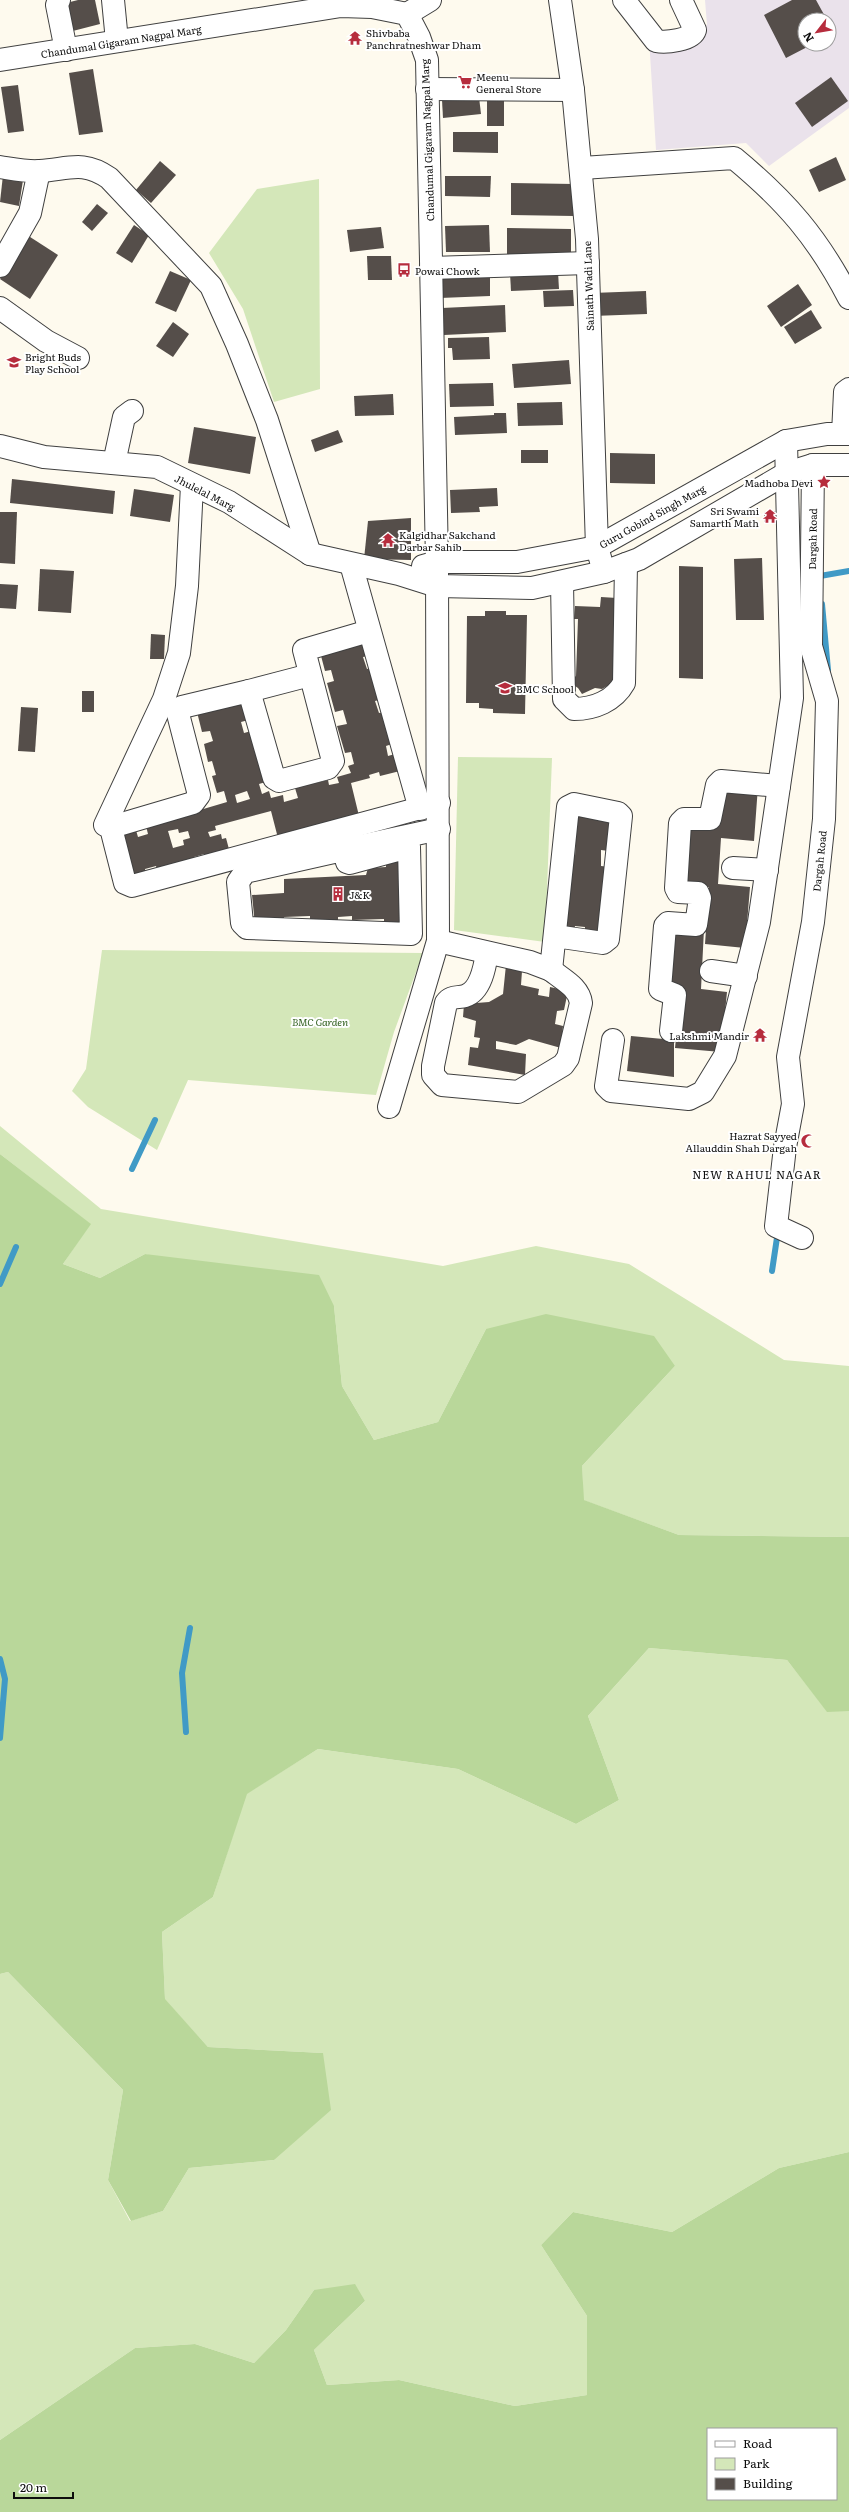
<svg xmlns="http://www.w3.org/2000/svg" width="849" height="2512" viewBox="0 0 849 2512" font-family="Literata,serif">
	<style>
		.industrial { fill: #eae2eb; fill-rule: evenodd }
		.green { fill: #d4e7b9 }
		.forest { fill: #b9d79a; fill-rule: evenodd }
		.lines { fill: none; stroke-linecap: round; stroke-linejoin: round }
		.stream { stroke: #409ac6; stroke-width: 6 }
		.building { fill: #554e4a; fill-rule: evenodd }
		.minor-casing { stroke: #404040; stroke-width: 24 }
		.minor { stroke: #fff; stroke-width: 22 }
		.labels { text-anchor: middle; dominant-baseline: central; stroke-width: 4; stroke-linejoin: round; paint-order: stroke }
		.poi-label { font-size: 10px; fill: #0d0d0d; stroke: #fff; text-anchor: start }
		.street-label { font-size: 10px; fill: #0d0d0d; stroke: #fff }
		.park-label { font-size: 10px; font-style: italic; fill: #336121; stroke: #fff }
		.neighbourhood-label { font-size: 11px; letter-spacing: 1px; fill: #0d0d0d; stroke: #fff }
	</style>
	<rect width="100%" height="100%" fill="#fefaee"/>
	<!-- industrial -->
	<path class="industrial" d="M705,0H849V108L769,166L746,143L656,150L649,38L707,25ZM805,20H829V44H805Z"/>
	<!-- green -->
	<g class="green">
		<path d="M319,179L320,389L274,402L243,309L209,253L257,189Z"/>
		<path d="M458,757L552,758L545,942L454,930Z"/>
		<path d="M102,950L423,953L394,1032L376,1095L188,1080L157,1150L88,1107L72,1091L86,1069Z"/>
		<path d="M0,1126L101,1209L443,1266L536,1246L629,1264L784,1360L849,1366V1537L679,1535L583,1500L582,1466L675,1366L486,1329L438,1422L374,1440L342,1386L334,1306L145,1254L100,1278L63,1264L90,1224L0,1154Z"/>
		<path d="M649,1648L787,1660L827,1711H849V2152L779,2168L672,2232L573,2212L541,2245L587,2316V2395L515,2406L399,2380L327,2385L314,2350L365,2301L314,2290L286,2330L254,2363L195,2344L135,2348L0,2440V1974L8,1972L123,2090L108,2180L130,2221L163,2211L189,2168L274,2160L323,2053L208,2047L165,2000L162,1932L213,1897L246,1794L318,1749L458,1769L576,1824L619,1800L588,1716Z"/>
	</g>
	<!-- forest -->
	<g class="forest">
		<path d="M0,1154L91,1224L63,1264L100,1278L145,1254L319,1275L334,1306L342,1386L374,1440L438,1422L486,1329L546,1314L654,1336L675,1366L582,1466L584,1500L679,1535L849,1537V1711L827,1712L787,1660L649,1648L588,1716L619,1800L576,1824L458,1769L318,1749L247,1794L213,1897L162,1932L165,1999L208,2047L323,2053L331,2110L274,2160L189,2168L163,2211L131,2221L108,2180L123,2090L8,1972L0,1974Z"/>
		<path d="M849,2152V2512H0V2440L135,2348L195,2344L254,2363L286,2330L314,2290L355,2284L365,2301L314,2350L327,2385L399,2380L515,2406L587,2395V2316L541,2245L573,2212L672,2232L779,2168ZM708,2429H836V2499H708Z"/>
	</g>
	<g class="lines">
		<!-- stream -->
		<g class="stream">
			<path d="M820,580V576L849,571"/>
			<path d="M822,604L828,670"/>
			<path d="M132,1169L155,1120"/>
			<path d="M772,1271L778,1231"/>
			<path d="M0,1284L16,1247"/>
			<path d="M0,1659L5,1679L0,1738"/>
			<path d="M186,1732L182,1673L190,1628"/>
		</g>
	</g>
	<!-- building -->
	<g class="building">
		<path d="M78,0H95L100,24L65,33L58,5Z"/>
		<path d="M792,0H816L827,20H805V44H813L786,58L764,15Z"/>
		<path d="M829,24L834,33L829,36Z"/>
		<path d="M93,69L103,132L79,135L69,73Z"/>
		<path d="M831,77L848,101L812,127L795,103Z"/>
		<path d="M18,85L24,131L8,133L1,87Z"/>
		<rect x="487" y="96" width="17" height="30"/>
		<path d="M479,97L481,114L443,118L442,100Z"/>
		<path d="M453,132H498V153L453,152Z"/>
		<path d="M836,157L846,180L819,192L809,170Z"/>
		<path d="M160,161L176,175L151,203L136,190Z"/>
		<path d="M3,175L23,180L19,206L0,202Z"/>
		<path d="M445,176H491L490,197L445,196Z"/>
		<path d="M511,183L574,184V216L511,215Z"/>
		<path d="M97,204L108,213L92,231L82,222Z"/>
		<path d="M134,225L149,235L132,263L116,253Z"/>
		<path d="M489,225L490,252H446L445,226Z"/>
		<path d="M381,227L384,248L350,252L347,230Z"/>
		<path d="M507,228L571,229V259L507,258Z"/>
		<path d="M27,235L58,255L30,299L0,279Z"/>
		<path d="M367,256H391L392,280H368Z"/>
		<path d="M170,271L191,280L176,312L155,303Z"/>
		<path d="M490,272V296L440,298V273Z"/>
		<path d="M558,272L559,289L511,291L510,273Z"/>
		<path d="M798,284L812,305L781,327L767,306Z"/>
		<path d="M573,290L574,306L544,307L543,291Z"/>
		<path d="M646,291L647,314L593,316L592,293Z"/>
		<path d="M505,305L506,332L444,335L442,308Z"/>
		<path d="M811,310L822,328L795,344L784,327Z"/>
		<path d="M173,322L189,334L173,357L156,346Z"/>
		<path d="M489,337L490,359L453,360L452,348H448V338Z"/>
		<path d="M569,360L571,384L514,388L512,364Z"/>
		<path d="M493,383L494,406L450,407L449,384Z"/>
		<path d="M393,394L394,415L355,416L354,396Z"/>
		<path d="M562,402L563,425L518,426L517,403Z"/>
		<path d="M494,413H506L507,433L455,435L454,417L494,415Z"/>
		<path d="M194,427L256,437L250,474L188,463Z"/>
		<path d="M338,430L343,442L315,452L311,440Z"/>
		<rect x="521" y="450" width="27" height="13"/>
		<path d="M610,453L655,454V484L610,483Z"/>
		<path d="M12,479L115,491L113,514L10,503Z"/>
		<path d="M497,488L498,506L479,507L480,512L451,513L450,490Z"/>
		<path d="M134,489L174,495L170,522L130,516Z"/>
		<path d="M775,511L777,519L764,522V512Z"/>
		<path d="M0,512H17L15,564L0,563Z"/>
		<path d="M411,518V560L364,559L368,521Z"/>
		<path d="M762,558L764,620H736L734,559Z"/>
		<path d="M679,566L703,567V679L679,678Z"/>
		<path d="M40,569L74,571L71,613L38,611Z"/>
		<path d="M0,584L18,585L16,609L0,608Z"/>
		<path d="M601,597L617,598L614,682L602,689L595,688L582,694L578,688L569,682L576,676L578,619H574L575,606L600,607Z"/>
		<path d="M485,611H506V615H527L525,714L493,713V709L479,708V703H466L467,616H485Z"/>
		<path d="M151,634L165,635L164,659H150Z"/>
		<path d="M368,639L372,655L363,657L367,669L374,667L383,699L375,701L379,713L384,712L392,744L386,746L388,756L395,754L400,771L380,776L379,772L369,775L370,778L351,783L360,820L305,836L304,828L292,831L294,838L279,842L271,811L215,826L216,830L208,832L210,837L221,834L222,839L226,838L230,853L205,859L204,854L194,857L195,863L158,873L156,866L145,869L146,877L131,881L117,832L135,827L138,837L148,834L146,826L227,802L224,791L217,793L212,776L216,775L212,761L208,762L204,744L213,741L210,731L202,732L197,712L246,698L252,719L241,722L244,733L255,730L269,781L259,784L262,794L269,791L271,798L283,795L284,802L298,798L295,788L328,780L329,785L339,783L337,777L351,773L348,766L354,764L351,752L345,753L337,726L347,724L343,710L335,712L327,683L334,681L331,670L325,671L320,652ZM247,791L250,799L237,803L235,795ZM178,829L179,833L188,831L190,838L183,840L184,845L173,848L168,831Z"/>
		<rect x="82" y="691" width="12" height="21"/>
		<path d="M21,707L38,708L35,752L18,751Z"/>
		<path d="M722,783L758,786L754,841L721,838L718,884L750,887L745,948L705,944L709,887L679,885L684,821L716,824Z"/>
		<path d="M577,814H594V819L601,821L617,820L609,851L601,850V866L610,867L605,938L585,935V927L575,926L574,932L561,931L567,855L575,856Z"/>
		<path d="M386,857H408L409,928L384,929V919L352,920V916L338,917V921L310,923V916L284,917V924L255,925L252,895L284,893V879L366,875L368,868L386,867Z"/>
		<path d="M669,924L704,929L701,989L727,992L721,1052L675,1048L681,990L662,988Z"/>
		<path d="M506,965L522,971L521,985L539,989L538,995L549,997L550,987L568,991L564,1010L557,1011L555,1024L563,1026L561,1048L529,1039L516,1045L496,1041V1049L526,1054L525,1075L468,1065L470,1047L478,1048L480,1038L474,1037L476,1021L463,1017L464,1004L489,1002L503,994Z"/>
		<path d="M631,1036L674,1040V1077L627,1071Z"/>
	</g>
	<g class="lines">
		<defs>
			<g id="minor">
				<path d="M59,0L57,5L66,50"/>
				<path d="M113,0L117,41"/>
				<path d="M560,0L573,90L587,239L597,547L604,572"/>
				<path d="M624,0L656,41C666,43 692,40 695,30L681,0"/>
				<path d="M407,14L430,0"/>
				<path d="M0,60L341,6L372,7L407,14L419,37L427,60L437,562L438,941L389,1107"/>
				<path d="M427,89L573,90"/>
				<path d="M0,167C13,169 28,172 40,171C69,169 83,160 109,178L211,286L237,344L267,420L310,554"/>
				<path d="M582,168L734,158C786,201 818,238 849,298"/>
				<path d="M0,266L30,213L39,171"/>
				<path d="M431,268L588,263"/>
				<path d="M0,308L46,341L78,358"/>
				<path d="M843,434L845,392L849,389"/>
				<path d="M0,446L44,457L157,467L229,502L310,554L399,574L437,586L532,588L604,572L639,559L787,473L813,465H849"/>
				<path d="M114,463L124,417L132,411"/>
				<path d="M351,564L420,809"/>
				<path d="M423,566L437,562H517L597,547L786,441L827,434H849"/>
				<path d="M562,582L564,699L574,709C594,709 614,701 624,683L626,564"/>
				<path d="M369,631L304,650L333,761L328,768L279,781L274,778L249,691L182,707L177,710L199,795L193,803L115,826L112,832L125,883L132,886L439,803"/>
				<path d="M249,691L310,675"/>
				<path d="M105,825L164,699L179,653L187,586L192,485"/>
				<path d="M344,850L347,862L350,863L409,847L411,934L247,928L242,923L238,882L245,872C310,857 374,843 439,829"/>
				<path d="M733,868L767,870"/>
				<path d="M438,941L530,962L551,970L568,807L574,804L618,813L621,816L608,939L603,943L555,936"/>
				<path d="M487,953C485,966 481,991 465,996C457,998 451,996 446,1003L433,1066V1075L442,1085L518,1092L563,1065L568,1058L581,1003C579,987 563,980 551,970"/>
				<path d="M711,971L746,976"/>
				<path d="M671,1031L675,995L660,989L665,926L668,923L696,925L700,898L698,893L678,892L676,888L680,823L684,819H710L717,785L721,781L779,786"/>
				<path d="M613,1040L606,1086L611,1091L689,1099L703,1092L725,1056L759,922L792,698L786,441"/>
				<path d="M802,1238L776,1226L785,1147L793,1104L788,1057L813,922L824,819L827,701L811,646L813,465"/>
			</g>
		</defs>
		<!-- minor casing -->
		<use href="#minor" class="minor-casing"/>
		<!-- minor -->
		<use href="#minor" class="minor"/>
	</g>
	<!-- icons -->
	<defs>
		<symbol id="temple-bare" viewBox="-9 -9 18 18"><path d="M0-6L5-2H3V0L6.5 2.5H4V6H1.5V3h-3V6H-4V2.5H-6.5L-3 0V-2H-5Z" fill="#b62c3d" stroke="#fff" stroke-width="2.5" paint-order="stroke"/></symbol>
		<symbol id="supermarket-bare" viewBox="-9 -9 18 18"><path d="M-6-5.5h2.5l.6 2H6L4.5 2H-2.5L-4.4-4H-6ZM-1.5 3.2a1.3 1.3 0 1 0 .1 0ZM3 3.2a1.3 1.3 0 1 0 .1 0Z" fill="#b62c3d" stroke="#fff" stroke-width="2.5" paint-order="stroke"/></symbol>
		<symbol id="bus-bare" viewBox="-9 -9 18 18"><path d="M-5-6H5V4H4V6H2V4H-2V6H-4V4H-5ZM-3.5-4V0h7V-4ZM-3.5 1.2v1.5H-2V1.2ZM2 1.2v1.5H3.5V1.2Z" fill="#b62c3d" stroke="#fff" stroke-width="2.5" paint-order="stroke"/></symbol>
		<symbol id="school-bare" viewBox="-9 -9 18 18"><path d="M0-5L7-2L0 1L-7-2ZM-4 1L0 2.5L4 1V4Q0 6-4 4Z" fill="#b62c3d" stroke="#fff" stroke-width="2.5" paint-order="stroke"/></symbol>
		<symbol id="sight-bare" viewBox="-9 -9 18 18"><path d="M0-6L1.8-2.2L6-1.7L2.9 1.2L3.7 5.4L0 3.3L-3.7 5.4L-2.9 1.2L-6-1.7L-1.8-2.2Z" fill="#b62c3d" stroke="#fff" stroke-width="2.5" paint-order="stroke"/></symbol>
		<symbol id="building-bare" viewBox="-9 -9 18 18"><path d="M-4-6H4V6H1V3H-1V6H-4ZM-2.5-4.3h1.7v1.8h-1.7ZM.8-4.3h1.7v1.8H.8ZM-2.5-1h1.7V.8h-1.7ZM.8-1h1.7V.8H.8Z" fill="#b62c3d" stroke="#fff" stroke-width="2.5" paint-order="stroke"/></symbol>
		<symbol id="mosque-bare" viewBox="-9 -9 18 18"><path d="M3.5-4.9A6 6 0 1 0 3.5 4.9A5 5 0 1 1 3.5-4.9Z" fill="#b62c3d" stroke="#fff" stroke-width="2.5" paint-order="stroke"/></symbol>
	</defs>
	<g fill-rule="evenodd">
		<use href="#temple-bare" x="345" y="28" width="20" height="20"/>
		<use href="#supermarket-bare" x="455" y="72" width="20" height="20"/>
		<use href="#bus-bare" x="394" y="260" width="20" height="20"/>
		<use href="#school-bare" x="4" y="352" width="20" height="20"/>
		<use href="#sight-bare" x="814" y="472" width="20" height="20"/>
		<use href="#temple-bare" x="760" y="506" width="20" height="20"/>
		<use href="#temple-bare" x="378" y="530" width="20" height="20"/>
		<use href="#school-bare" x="495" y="678" width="20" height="20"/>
		<use href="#building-bare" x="328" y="884" width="20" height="20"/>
		<use href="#temple-bare" x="750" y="1025" width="20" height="20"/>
		<use href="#mosque-bare" x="798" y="1131" width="20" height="20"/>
	</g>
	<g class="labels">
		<!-- poi labels -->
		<g class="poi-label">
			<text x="366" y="32">Shivbaba<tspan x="366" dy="12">Panchratneshwar Dham</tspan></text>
			<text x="476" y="76">Meenu<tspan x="476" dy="12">General Store</tspan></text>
			<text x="415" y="270">Powai Chowk</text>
			<text x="25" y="356">Bright Buds<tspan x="25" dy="12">Play School</tspan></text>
			<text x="813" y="482" text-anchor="end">Madhoba Devi</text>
			<text x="759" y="510" text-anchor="end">Sri Swami<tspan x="759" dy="12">Samarth Math</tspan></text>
			<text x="399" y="534">Kalgidhar Sakchand<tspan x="399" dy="12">Darbar Sahib</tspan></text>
			<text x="516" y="688">BMC School</text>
			<text x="349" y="894">J&amp;K</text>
			<text x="749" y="1035" text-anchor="end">Lakshmi Mandir</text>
			<text x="797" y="1135" text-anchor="end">Hazrat Sayyed<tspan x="797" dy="12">Allauddin Shah Dargah</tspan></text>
		</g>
		<!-- street labels -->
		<g class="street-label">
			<text transform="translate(121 41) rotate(-9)">Chandumal Gigaram Nagpal Marg</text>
			<text transform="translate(427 140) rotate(-92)">Chandumal Gigaram Nagpal Marg</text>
			<text transform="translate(588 286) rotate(-92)">Sainath Wadi Lane</text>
			<text transform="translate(205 492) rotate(27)">Jhulelal Marg</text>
			<text transform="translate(652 516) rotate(-29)">Guru Gobind Singh Marg</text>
			<text transform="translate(812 539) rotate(-89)">Dargah Road</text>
			<text transform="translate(819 861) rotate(-84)">Dargah Road</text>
		</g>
		<!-- park labels -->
		<g class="park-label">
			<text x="320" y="1021">BMC Garden</text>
		</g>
		<!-- neighbourhood labels -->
		<g class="neighbourhood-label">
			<text x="757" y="1174">NEW RAHUL NAGAR</text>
		</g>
	</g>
	<!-- legend -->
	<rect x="707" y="2428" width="130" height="72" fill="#ffffff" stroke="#9e9e9e"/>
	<rect x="715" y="2441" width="20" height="6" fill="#ffffff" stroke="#9e9e9e"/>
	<text x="743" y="2448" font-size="12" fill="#0d0d0d">Road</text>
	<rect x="715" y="2458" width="20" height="12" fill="#d4e7b9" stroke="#9e9e9e"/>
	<text x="743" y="2468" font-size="12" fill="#0d0d0d">Park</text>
	<rect x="715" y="2478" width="20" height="12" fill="#554e4a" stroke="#9e9e9e"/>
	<text x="743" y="2488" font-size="12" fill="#0d0d0d">Building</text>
	<!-- north arrow -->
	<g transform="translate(817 32) rotate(239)"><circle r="19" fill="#ffffff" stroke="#9e9e9e"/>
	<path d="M0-3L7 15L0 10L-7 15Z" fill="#b62c3d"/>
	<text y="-6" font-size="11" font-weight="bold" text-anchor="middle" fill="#0d0d0d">N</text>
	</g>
	<!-- scale -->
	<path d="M14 2492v6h59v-6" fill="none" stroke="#0d0d0d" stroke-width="2"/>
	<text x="20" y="2492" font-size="12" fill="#0d0d0d" stroke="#ffffff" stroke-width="3" paint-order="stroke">20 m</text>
</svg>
